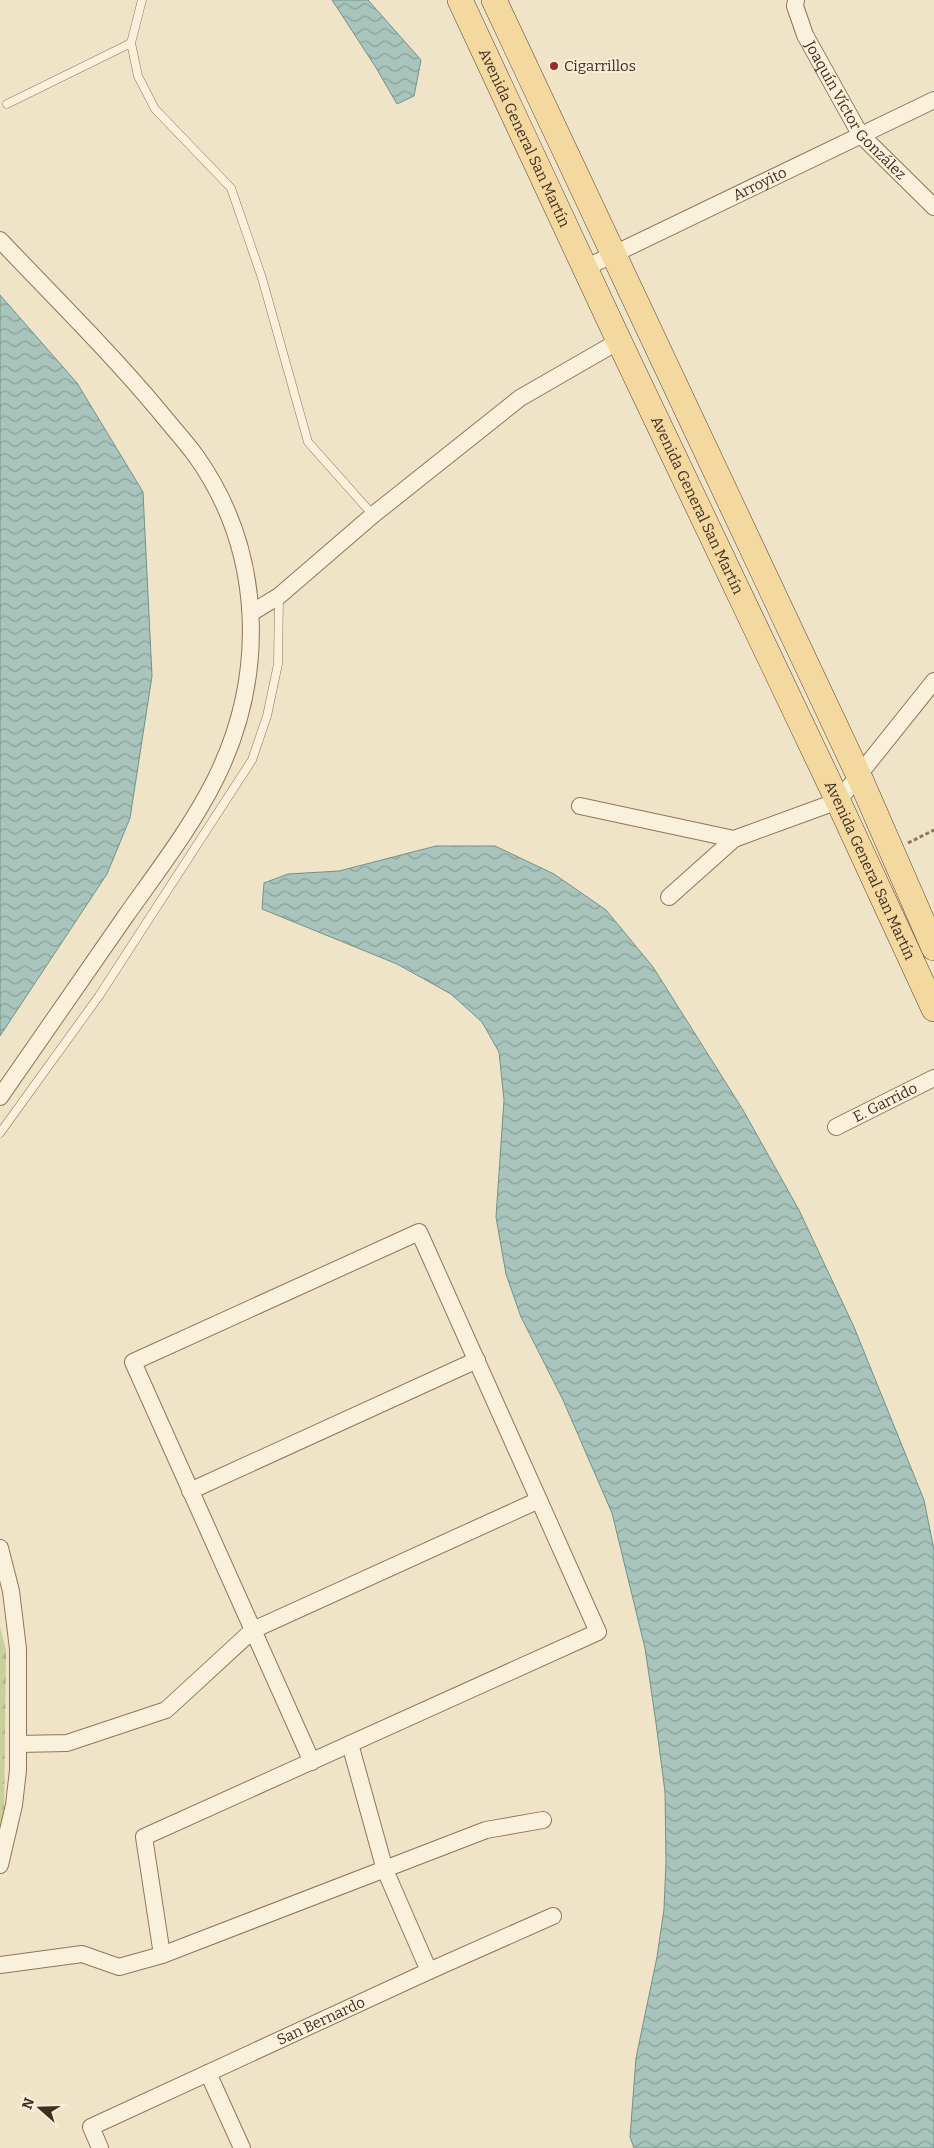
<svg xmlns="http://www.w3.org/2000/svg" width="934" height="2148" viewBox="0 0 934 2148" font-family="Bitter,serif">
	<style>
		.forest { fill: url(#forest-firs) }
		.water { fill: url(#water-waves); stroke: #6f938a }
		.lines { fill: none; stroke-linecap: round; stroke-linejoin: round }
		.lane-casing { stroke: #8d765c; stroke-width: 9 }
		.street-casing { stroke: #8d765c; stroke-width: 18 }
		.primary-casing { stroke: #5b4430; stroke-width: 26 }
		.path { stroke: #8d765c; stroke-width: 3; stroke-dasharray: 4 2.5; stroke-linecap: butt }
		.lane { stroke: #faf1dc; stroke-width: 8 }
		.street { stroke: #faf1dc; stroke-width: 16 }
		.primary { stroke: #f3d9a0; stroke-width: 25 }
		.poi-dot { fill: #9e2a2b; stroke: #f7eed8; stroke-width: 2 }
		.labels { text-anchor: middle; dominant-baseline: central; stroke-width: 4; stroke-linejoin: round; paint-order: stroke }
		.poi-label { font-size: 15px; fill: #3d2e20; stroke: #f7eed8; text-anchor: start }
		.street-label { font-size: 15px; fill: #3d2e20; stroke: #f7eed8 }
	</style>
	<defs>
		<pattern id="forest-firs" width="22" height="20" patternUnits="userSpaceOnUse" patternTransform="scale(1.25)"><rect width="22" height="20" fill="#c9cf9b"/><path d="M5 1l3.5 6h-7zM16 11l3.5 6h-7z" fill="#aeb285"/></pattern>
		<pattern id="water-waves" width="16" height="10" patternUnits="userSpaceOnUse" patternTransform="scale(1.25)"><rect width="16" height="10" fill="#a9c4bc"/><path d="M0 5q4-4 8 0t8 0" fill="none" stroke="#8ba098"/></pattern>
	</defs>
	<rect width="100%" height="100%" fill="#f0e4c8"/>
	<!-- forest -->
	<path class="forest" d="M0,1627L6,1650L4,1825L0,1830Z"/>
	<!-- water -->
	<g class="water">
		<path d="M332,0H368L421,60L414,96L397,104L375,66Z"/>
		<path d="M0,295L77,383L143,492L152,676L130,818L107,874L0,1036Z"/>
		<path d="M436,846H495L554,874L606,910L653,967L743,1110L799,1210L854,1327L924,1500L934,1550V2148H634L630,2137L636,2058L657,1957L664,1909L666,1862L665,1792L656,1723L645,1648L612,1513L563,1400L521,1317L506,1274L496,1217L504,1100L499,1052L482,1022L451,994L397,964L262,909L264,883L288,874L339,871Z"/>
	</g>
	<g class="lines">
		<defs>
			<g id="lane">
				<path d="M142,0L131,43L138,76L155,109L231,188L262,278L308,442L373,515"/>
				<path d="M7,104L131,43"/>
				<path d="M0,1133L99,996L252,760L267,716L278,664L279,596"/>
			</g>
			<g id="street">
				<path id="s1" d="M796,0L795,6L805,35L860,134L934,207"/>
				<path d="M0,240C54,297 110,352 160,412C172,427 185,441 196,456C264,552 267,676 215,780C191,828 156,873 125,917C84,977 42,1037 0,1097"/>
				<path id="s2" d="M585,268L934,100"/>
				<path d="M251,613L279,596L373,515L520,398L619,341"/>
				<path d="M580,806L734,839L838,801L934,681"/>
				<path d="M669,897L734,839"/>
				<path id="s3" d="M836,1127L934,1078"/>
				<path d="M190,1491L477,1360"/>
				<path d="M0,1548L11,1591L18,1649V1770L14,1805L0,1865"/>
				<path d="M18,1744L67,1743L166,1710L253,1630L539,1500"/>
				<path d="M350,1744L385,1870L429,1971"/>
				<path d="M162,1955L144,1837L598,1632L419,1232L133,1362L312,1762"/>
				<path d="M0,1965L82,1954L119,1967L162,1955L486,1830L543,1820"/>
				<path d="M208,2073L242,2148"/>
				<path id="s4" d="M100,2148L91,2127L429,1971L553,1916"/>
			</g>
			<g id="primary">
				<path id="s5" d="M460,0L619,341L838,801L934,1009"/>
				<path d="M494,0L859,776L934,948"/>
			</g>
		</defs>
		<!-- lane casing -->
		<use href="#lane" class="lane-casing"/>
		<!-- street casing -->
		<use href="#street" class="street-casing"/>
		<!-- primary casing -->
		<use href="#primary" class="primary-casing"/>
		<!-- path -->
		<path class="path" d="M908,843L934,830"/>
		<!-- lane -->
		<use href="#lane" class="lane"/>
		<!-- street -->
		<use href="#street" class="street"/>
		<!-- primary -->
		<use href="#primary" class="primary"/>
	</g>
	<!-- markers -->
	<circle class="poi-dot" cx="554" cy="66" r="5"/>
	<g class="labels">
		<!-- poi labels -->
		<g class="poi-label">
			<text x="564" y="66">Cigarrillos</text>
		</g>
		<!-- street labels -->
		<g class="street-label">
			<text stroke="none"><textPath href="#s1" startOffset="128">Joaquín Víctor González</textPath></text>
			<text stroke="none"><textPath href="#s5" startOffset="152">Avenida General San Martín</textPath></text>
			<text stroke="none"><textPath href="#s2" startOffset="194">Arroyito</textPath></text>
			<text stroke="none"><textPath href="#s5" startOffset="558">Avenida General San Martín</textPath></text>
			<text stroke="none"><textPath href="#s5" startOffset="962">Avenida General San Martín</textPath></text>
			<text stroke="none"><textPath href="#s3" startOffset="55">E. Garrido</textPath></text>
			<text stroke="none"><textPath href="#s4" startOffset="276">San Bernardo</textPath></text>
		</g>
	</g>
	<!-- north arrow -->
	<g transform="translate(40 2108) rotate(290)" stroke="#f7eed8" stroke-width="4" paint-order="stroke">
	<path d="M0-4L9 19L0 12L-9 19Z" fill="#3d2e20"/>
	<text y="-8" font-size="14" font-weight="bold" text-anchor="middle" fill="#3d2e20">N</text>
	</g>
</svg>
